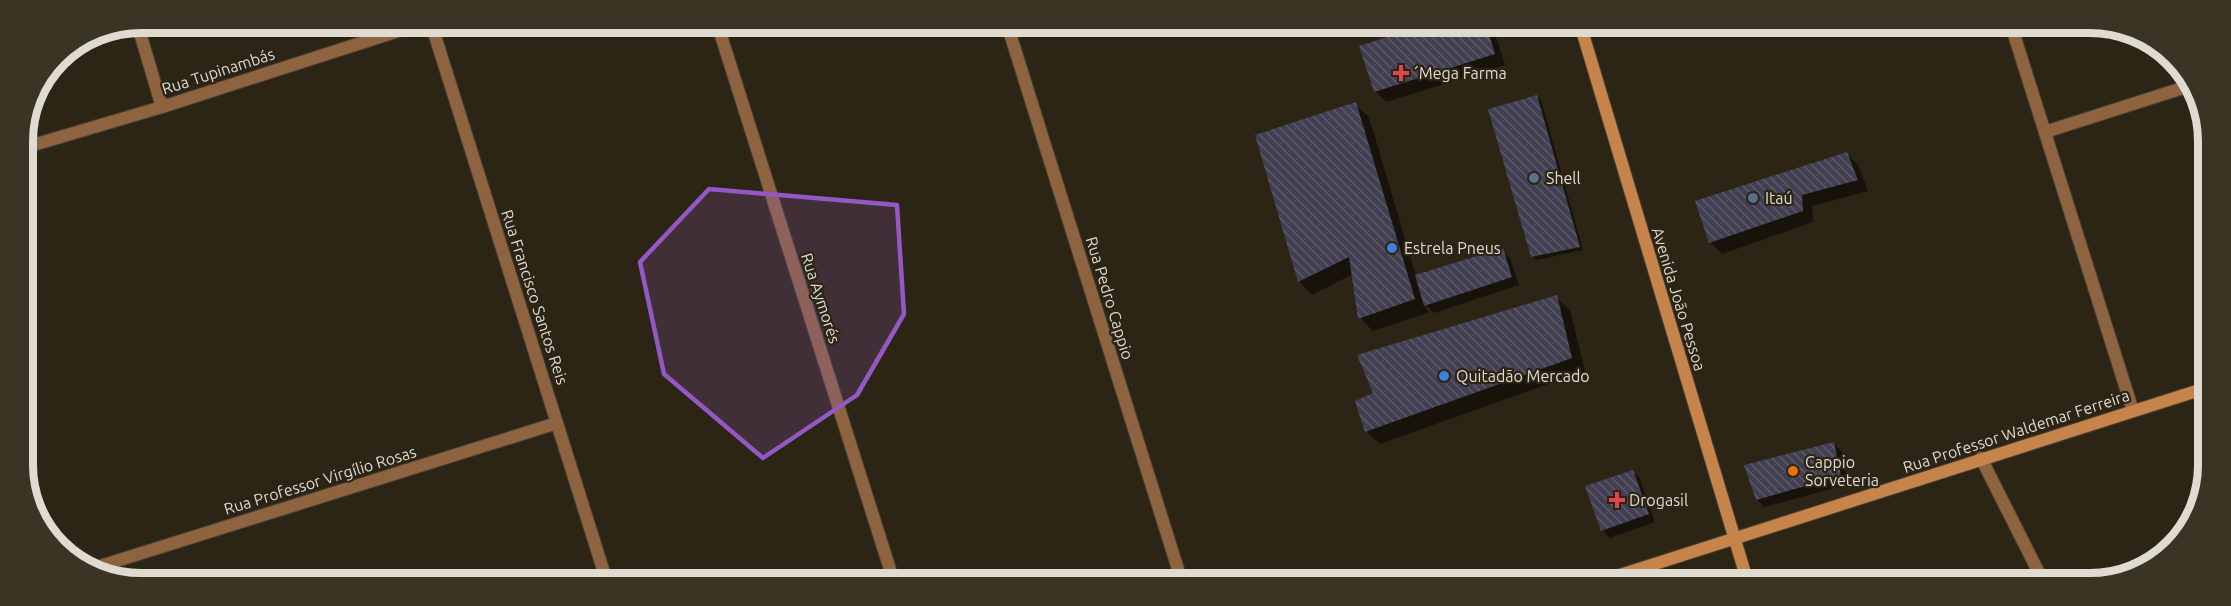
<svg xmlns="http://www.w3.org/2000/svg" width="2231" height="606" viewBox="0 0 2231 606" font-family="Ubuntu,sans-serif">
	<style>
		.shadow { fill: #0007 }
		.building { fill: url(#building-back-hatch) }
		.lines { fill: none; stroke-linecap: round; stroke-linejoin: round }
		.street-casing { stroke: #494233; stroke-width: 14 }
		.secondary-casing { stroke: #494233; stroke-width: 14 }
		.street { stroke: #8d6340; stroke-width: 12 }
		.secondary { stroke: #c7844a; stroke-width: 12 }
		.marked { fill: #9458c4; fill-opacity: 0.2; stroke: #9458c4; stroke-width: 4.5; stroke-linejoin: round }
		.health-dot { fill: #e0444e; stroke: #2c2515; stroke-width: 2 }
		.service-dot { fill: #5c6f8a; stroke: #2c2515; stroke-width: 2 }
		.shop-dot { fill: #3f7fe0; stroke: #2c2515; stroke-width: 2 }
		.food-dot { fill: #e8710a; stroke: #2c2515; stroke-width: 2 }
		.labels { text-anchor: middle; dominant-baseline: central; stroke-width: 4.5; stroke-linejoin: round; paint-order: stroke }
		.street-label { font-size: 16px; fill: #dfdbd1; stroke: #2c2515 }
		.poi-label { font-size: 16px; fill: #dfdbd1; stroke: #2c2515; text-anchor: start }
		.rim { fill: none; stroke: #dfdbd1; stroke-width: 8 }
	</style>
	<defs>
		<pattern id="building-back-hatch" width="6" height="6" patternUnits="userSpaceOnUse" patternTransform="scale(1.5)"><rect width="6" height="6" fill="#413f51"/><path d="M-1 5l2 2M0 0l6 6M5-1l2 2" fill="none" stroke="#5c5a69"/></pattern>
	</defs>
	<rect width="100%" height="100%" fill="#2c2515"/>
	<!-- shadow -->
	<g class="shadow">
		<path d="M1369,24H1420L1380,35Z"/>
		<path d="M1435,24H1492L1505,65L1386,102L1375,91Z"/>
		<path d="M1537,97L1541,100L1583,250L1536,260L1532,256Z"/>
		<path d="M1355,104L1369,117L1416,276L1502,250L1510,258L1519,285L1434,313L1425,304L1428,313L1373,331L1360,318L1353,274L1312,295L1299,281L1257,136Z"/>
		<path d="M1847,154L1858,165L1868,191L1812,206L1813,222L1722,254L1711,243L1697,202Z"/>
		<path d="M1556,297L1570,310L1585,371L1380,444L1366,431Z"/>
		<path d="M1834,444L1842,452L1848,484L1765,507L1757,500Z"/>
		<path d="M1632,471L1640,479L1655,522L1610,538L1602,530Z"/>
	</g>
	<!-- building -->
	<g class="building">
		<path d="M1430,24H1486L1495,54L1374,92L1359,46Z"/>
		<path d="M1537,95L1580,247L1531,257L1488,109Z"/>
		<path d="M1356,102L1415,299L1358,319L1349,257L1298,282L1255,135Z"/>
		<path d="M1847,152L1858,180L1802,195L1803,211L1709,243L1695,201Z"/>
		<path d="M1503,248L1512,277L1424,306L1415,275Z"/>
		<path d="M1557,295L1572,358L1365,432L1355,401L1373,393L1357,355Z"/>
		<path d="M1834,442L1841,476L1756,500L1744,465Z"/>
		<path d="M1633,470L1649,514L1601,531L1585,486Z"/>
	</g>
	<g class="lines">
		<defs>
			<g id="street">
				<path d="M137,23L162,107"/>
				<path d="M431,23L607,582"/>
				<path d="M717,23L894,582"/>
				<path d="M1007,24L1182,582"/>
				<path d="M2011,25L2133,411"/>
				<path d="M2045,132L2189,86"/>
				<path d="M23,148L162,107L423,23"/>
				<path d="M1981,458L2044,583"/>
				<path d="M94,568L557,423"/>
			</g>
			<g id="secondary">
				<path d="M1580,24L1748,583"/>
				<path d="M1595,583L2206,388"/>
			</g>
		</defs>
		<!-- street casing -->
		<use href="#street" class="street-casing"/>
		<!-- secondary casing -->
		<use href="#secondary" class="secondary-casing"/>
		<!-- street -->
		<use href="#street" class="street"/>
		<!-- secondary -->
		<use href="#secondary" class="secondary"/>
	</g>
	<!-- marked area -->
	<path class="marked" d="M709,189L897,205L904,314L857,395L763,458L664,374L640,262Z"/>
	<!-- markers -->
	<g class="health-dot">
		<path d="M1398 64h6v6h6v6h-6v6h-6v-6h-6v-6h6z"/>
		<path d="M1614 491h6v6h6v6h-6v6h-6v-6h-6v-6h6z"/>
	</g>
	<g class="service-dot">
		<circle cx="1534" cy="178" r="6"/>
		<circle cx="1753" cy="198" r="6"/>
	</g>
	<g class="shop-dot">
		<circle cx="1392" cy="248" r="6"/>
		<circle cx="1444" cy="376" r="6"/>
	</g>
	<circle class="food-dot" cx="1793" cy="471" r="6"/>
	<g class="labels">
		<!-- street labels -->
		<g class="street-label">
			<text transform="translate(218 71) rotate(-18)">Rua Tupinambás</text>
			<text transform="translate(535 297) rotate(72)">Rua Francisco Santos Reis</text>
			<text transform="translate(821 298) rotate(72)">Rua Aymorés</text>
			<text transform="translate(1110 298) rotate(73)">Rua Pedro Cappio</text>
			<text transform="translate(1679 299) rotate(73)">Avenida João Pessoa</text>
			<text transform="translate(2016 431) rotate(-18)">Rua Professor Waldemar Ferreira</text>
			<text transform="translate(320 480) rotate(-17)">Rua Professor Virgílio Rosas</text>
		</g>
		<!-- poi labels -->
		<g class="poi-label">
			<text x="1413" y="73">´Mega Farma</text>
			<text x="1546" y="178">Shell</text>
			<text x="1765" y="198">Itaú</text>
			<text x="1404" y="248">Estrela Pneus</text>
			<text x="1456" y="376">Quitadão Mercado</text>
			<text x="1805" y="462">Cappio<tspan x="1805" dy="18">Sorveteria</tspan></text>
			<text x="1629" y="500">Drogasil</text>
		</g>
	</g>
	<!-- crop -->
	<path d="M0 0H2231V606H0ZM141 33H2090A108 108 0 0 1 2198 141V465A108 108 0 0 1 2090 573H141A108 108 0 0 1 33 465V141A108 108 0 0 1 141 33Z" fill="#3a3424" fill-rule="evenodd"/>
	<path class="rim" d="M141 33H2090A108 108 0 0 1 2198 141V465A108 108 0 0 1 2090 573H141A108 108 0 0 1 33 465V141A108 108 0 0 1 141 33Z"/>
</svg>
